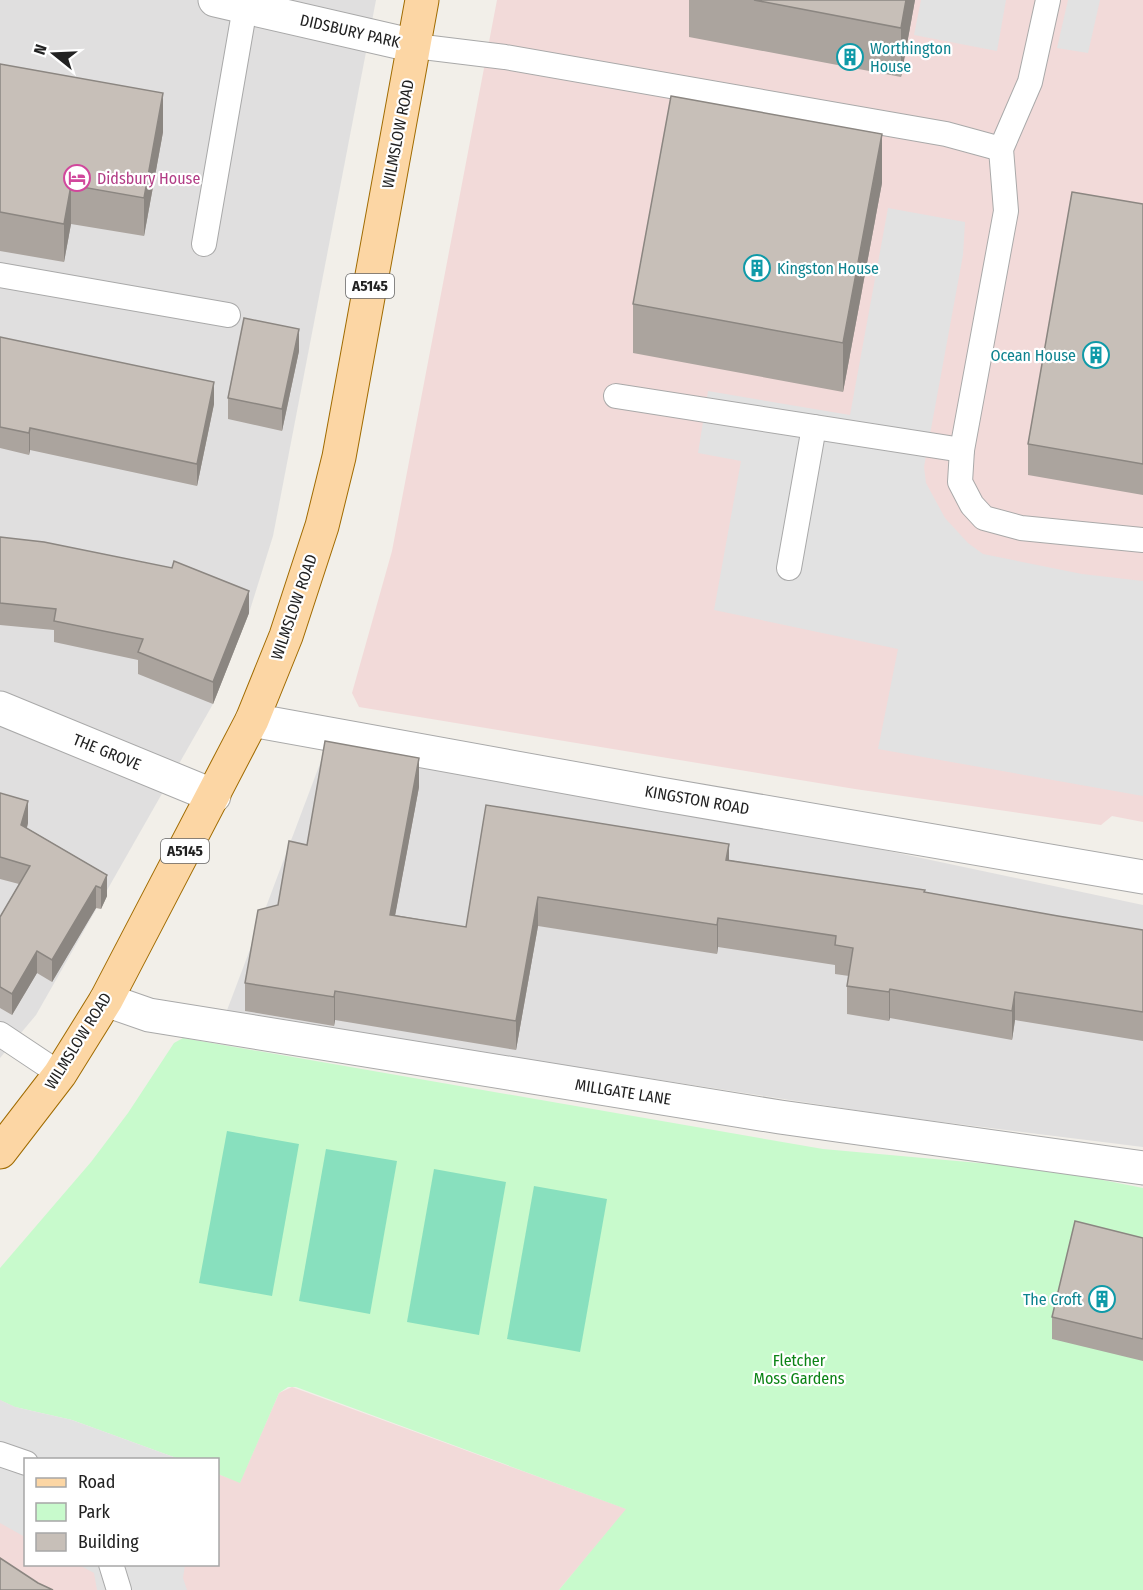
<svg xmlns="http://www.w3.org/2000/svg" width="1143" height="1590" viewBox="0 0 1143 1590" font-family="'Fira Sans Condensed',sans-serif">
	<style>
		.residential { fill: #e0dfdf }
		.commercial { fill: #f2dad9 }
		.park { fill: #c8facc }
		.pitch { fill: #88e0be }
		.parking { fill: #e2e2e2 }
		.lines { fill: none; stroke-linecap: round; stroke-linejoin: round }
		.service-casing { stroke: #a9a9a9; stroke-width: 26 }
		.minor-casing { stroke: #a9a9a9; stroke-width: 35 }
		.primary-casing { stroke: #a06b00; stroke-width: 35 }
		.service { stroke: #fff; stroke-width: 24 }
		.minor { stroke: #fff; stroke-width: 33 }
		.primary { stroke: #fcd6a4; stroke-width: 33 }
		.wall { fill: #aba49e }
		.shaded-wall { fill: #8b8681 }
		.building { fill: #c7bfb8; stroke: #8b8681; stroke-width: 1.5 }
		.labels { text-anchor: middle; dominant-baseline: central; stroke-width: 4.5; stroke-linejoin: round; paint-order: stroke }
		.shield { fill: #fff; stroke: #646464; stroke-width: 1.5 }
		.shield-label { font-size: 15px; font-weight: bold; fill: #222 }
		.street-label { font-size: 16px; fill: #222; stroke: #fff }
		.culture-label { font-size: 16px; fill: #0d838f; stroke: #fff; text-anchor: start }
		.hotel-label { font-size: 16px; fill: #b23c85; stroke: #fff; text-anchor: start }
		.park-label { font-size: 16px; fill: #0c8416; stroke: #fff }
	</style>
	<rect width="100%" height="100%" fill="#f2efe9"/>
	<!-- residential -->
	<g class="residential">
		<path d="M0,0H376L273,536L249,613L213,704L36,1015L0,1058Z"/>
		<path d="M324,753L487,766L1143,905V1147L894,1116L226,1013Z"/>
	</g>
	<!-- commercial -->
	<g class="commercial">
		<path d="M497,0H1143V822L1112,816L1101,825L855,789L359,707L352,693L392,551Z"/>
		<path d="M292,1387L627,1509L559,1590H0V1400L15,1407L179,1459L26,1460V1564H218V1474L240,1482L279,1393Z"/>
	</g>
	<!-- park -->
	<path class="park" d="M183,1038L823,1149L1047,1169L1143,1188V1590H559L626,1509L296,1387H288L279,1393L240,1483L218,1474V1460L179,1459L72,1420L15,1407L0,1400V1268L91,1162L128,1113L174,1043Z"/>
	<!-- pitch -->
	<g class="pitch">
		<path d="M227,1131L299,1144L272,1296L199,1283Z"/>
		<path d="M326,1149L397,1161L370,1314L299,1301Z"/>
		<path d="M434,1169L506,1182L479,1335L407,1322Z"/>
		<path d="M534,1186L607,1199L580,1352L507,1339Z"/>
	</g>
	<!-- parking -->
	<g class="parking">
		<path d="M921,0H1006L997,51L914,35Z"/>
		<path d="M1068,0H1100L1088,53L1057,48Z"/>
		<path d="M888,208L965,222L963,255L924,467L926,483L945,518L968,543L983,554L1082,574L1143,581V796L878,749L898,649L714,610L741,461L698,453L708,391L850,415Z"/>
		<path d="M0,1400L15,1407L72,1420L179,1459L26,1460L25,1537L0,1523Z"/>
		<path d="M79,1565H185L183,1578L187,1590H97L94,1573Z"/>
	</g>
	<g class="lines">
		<defs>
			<g id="service">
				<path d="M1048,0L1030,82L1001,149L1006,211L962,450L960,482L972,505L984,518L1021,528L1143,540"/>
				<path d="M415,46L505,57L946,134L1001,149"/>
				<path d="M204,244L245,7"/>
				<path d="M0,275L228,315"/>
				<path d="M616,396L962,450"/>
				<path d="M789,568L814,427"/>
				<path d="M0,1034L60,1074"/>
				<path d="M0,1454L26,1463"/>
				<path d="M111,1564L119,1590"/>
			</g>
			<g id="minor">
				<path d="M215,0L415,46"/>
				<path d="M0,708L214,796"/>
				<path d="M252,720L660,794L1143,877"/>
				<path d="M106,1000L149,1015L780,1117L1143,1168"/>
			</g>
			<path id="primary" d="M0,1152L60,1074L106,1000L252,720L286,636L322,526L339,457L422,0"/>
		</defs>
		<!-- service casing -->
		<use href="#service" class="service-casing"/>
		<!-- minor casing -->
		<use href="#minor" class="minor-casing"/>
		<!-- primary casing -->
		<use href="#primary" class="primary-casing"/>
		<!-- service -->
		<use href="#service" class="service"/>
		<!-- minor -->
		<use href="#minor" class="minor"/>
		<!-- primary -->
		<use href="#primary" class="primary"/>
	</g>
	<!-- wall -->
	<g class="wall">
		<path d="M689,0H915L901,77L689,37Z"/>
		<path d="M0,64L163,132L144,236L71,224L64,262L0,251Z"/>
		<path d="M882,183L843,392L633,353V304Z"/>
		<path d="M1143,204V495L1028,475V444Z"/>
		<path d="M0,337L214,404L197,486L30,450L29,455L0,448Z"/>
		<path d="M299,351L282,431L228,419V398Z"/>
		<path d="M0,537L249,613L213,704L138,674V660L54,642V630L0,625Z"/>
		<path d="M419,787L395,915L466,927L486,805L729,860L925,893L1058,916L1143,930V1041L1015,1020L1012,1040L890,1018L889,1021L847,1014V986L849,976L835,974V965L718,947L717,954L538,926L516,1050L335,1020L334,1026L245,1011V983L307,845Z"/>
		<path d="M0,793L28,823L27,828L107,875V896L101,909L96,908L52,982L37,973L12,1015L0,1008V917L19,884L0,879Z"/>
		<path d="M1143,1238V1361L1052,1339V1317Z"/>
	</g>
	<!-- shaded-wall -->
	<g class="shaded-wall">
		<path d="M906,0H915L901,77V28Z"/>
		<path d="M163,93V132L144,236V198Z"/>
		<path d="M882,134V183L843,392V343Z"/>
		<path d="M71,185V224L64,262V224Z"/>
		<path d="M299,329V351L282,431V409Z"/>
		<path d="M214,382V404L197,486V464Z"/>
		<path d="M30,428V450L29,455V433Z"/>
		<path d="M249,591V613L213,704V682Z"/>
		<path d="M419,758V787L390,943V915Z"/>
		<path d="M28,801V823L21,847V825Z"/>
		<path d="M729,844V873L726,860Z"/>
		<path d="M107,875V896L101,909V888Z"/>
		<path d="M96,886V908L52,982V960Z"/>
		<path d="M538,897V926L516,1050V1021Z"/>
		<path d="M718,918V947L717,954V925Z"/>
		<path d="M37,951V973L12,1015V994Z"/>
		<path d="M890,989V1018L889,1021V992Z"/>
		<path d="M335,991V1020L334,1026V997Z"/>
		<path d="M1015,992V1020L1012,1040V1011Z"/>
	</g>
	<!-- building -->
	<g class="building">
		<path d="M754,0H906L901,28Z"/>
		<path d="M0,64L163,93L144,198L71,185L64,224L0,212Z"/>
		<path d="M671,96L882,134L843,343L633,304Z"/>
		<path d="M1072,192L1143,204V464L1028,444Z"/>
		<path d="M244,318L299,329L282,409L228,398Z"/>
		<path d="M0,337L214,382L197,464L30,428L29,433L0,427Z"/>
		<path d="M0,537L44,542L172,568L174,561L249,591L213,682L138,652L143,639L54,621L56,609L0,603Z"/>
		<path d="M325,741L419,758L390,915L466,927L486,805L729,844L726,860L925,890L924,892L1058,916L1143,930V1012L1015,992L1012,1011L890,989L889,992L847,986L853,948L835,945L836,936L718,918L717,925L538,897L516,1021L335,991L334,997L245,983L258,910L278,905L289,841L307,845Z"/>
		<path d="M0,793L28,801L21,825L107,875L101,888L96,886L52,960L37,951L12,994L0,987V917L30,866L0,857Z"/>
		<path d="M1075,1221L1143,1238V1339L1052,1317Z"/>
		<path d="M0,1558L38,1583L53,1590H0Z"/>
	</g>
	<!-- icons -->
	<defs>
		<symbol id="building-ring" viewBox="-11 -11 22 22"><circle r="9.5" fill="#fff" stroke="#0f9aa8" stroke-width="1.5"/><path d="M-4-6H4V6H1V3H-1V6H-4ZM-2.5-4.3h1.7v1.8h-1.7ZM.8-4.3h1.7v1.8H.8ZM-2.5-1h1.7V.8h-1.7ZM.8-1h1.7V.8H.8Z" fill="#0f9aa8"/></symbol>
		<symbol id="hotel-ring" viewBox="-11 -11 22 22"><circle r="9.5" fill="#fff" stroke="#d1479c" stroke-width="1.5"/><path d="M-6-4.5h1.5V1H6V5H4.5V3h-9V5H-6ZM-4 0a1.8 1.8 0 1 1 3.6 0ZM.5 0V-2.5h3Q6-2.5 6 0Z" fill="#d1479c"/></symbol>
	</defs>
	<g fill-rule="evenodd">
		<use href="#building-ring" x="835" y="42" width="30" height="30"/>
		<use href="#hotel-ring" x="62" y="163" width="30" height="30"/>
		<use href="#building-ring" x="742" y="253" width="30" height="30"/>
		<use href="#building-ring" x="1081" y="340" width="30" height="30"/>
		<use href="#building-ring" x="1087" y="1284" width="30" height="30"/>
	</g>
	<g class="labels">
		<!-- shield labels -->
		<g class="shield">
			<rect x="346" y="274" width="48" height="24" rx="4.5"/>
			<rect x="161" y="839" width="48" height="24" rx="4.5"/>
		</g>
		<g class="shield-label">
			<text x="370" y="286">A5145</text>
			<text x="185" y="851">A5145</text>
		</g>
		<!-- street labels -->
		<g class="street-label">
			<text transform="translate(350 31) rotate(13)">DIDSBURY PARK</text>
			<text transform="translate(398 134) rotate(-79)">WILMSLOW ROAD</text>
			<text transform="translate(294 607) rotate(-71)">WILMSLOW ROAD</text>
			<text transform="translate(107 752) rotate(22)">THE GROVE</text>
			<text transform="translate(697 800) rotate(10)">KINGSTON ROAD</text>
			<text transform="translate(78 1041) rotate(-58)">WILMSLOW ROAD</text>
			<text transform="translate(623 1092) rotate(9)">MILLGATE LANE</text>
		</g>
		<!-- culture labels -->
		<g class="culture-label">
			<text x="870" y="48">Worthington<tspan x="870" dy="18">House</tspan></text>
			<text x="777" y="268">Kingston House</text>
			<text x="1076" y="355" text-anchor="end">Ocean House</text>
			<text x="1082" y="1299" text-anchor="end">The Croft</text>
		</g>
		<!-- hotel labels -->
		<g class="hotel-label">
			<text x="97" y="178">Didsbury House</text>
		</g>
		<!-- park labels -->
		<g class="park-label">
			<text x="799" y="1360">Fletcher<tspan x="799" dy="18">Moss Gardens</tspan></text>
		</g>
	</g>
	<!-- legend -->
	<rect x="24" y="1458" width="195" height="108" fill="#ffffff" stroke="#a7a7a7" stroke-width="1.5"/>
	<rect x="36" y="1478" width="30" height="9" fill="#fcd6a4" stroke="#a7a7a7" stroke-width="1.5"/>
	<text x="78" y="1488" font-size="18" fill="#222222">Road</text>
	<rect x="36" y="1503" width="30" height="18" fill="#c8facc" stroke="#a7a7a7" stroke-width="1.5"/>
	<text x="78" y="1518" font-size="18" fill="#222222">Park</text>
	<rect x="36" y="1533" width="30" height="18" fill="#c7bfb8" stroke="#a7a7a7" stroke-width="1.5"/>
	<text x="78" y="1548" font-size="18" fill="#222222">Building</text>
	<!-- north arrow -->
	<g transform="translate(54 54) rotate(288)" stroke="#ffffff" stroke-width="4.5" paint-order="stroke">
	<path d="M0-4.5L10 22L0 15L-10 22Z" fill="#222222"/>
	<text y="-9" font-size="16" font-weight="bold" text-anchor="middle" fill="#222222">N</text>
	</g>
</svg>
